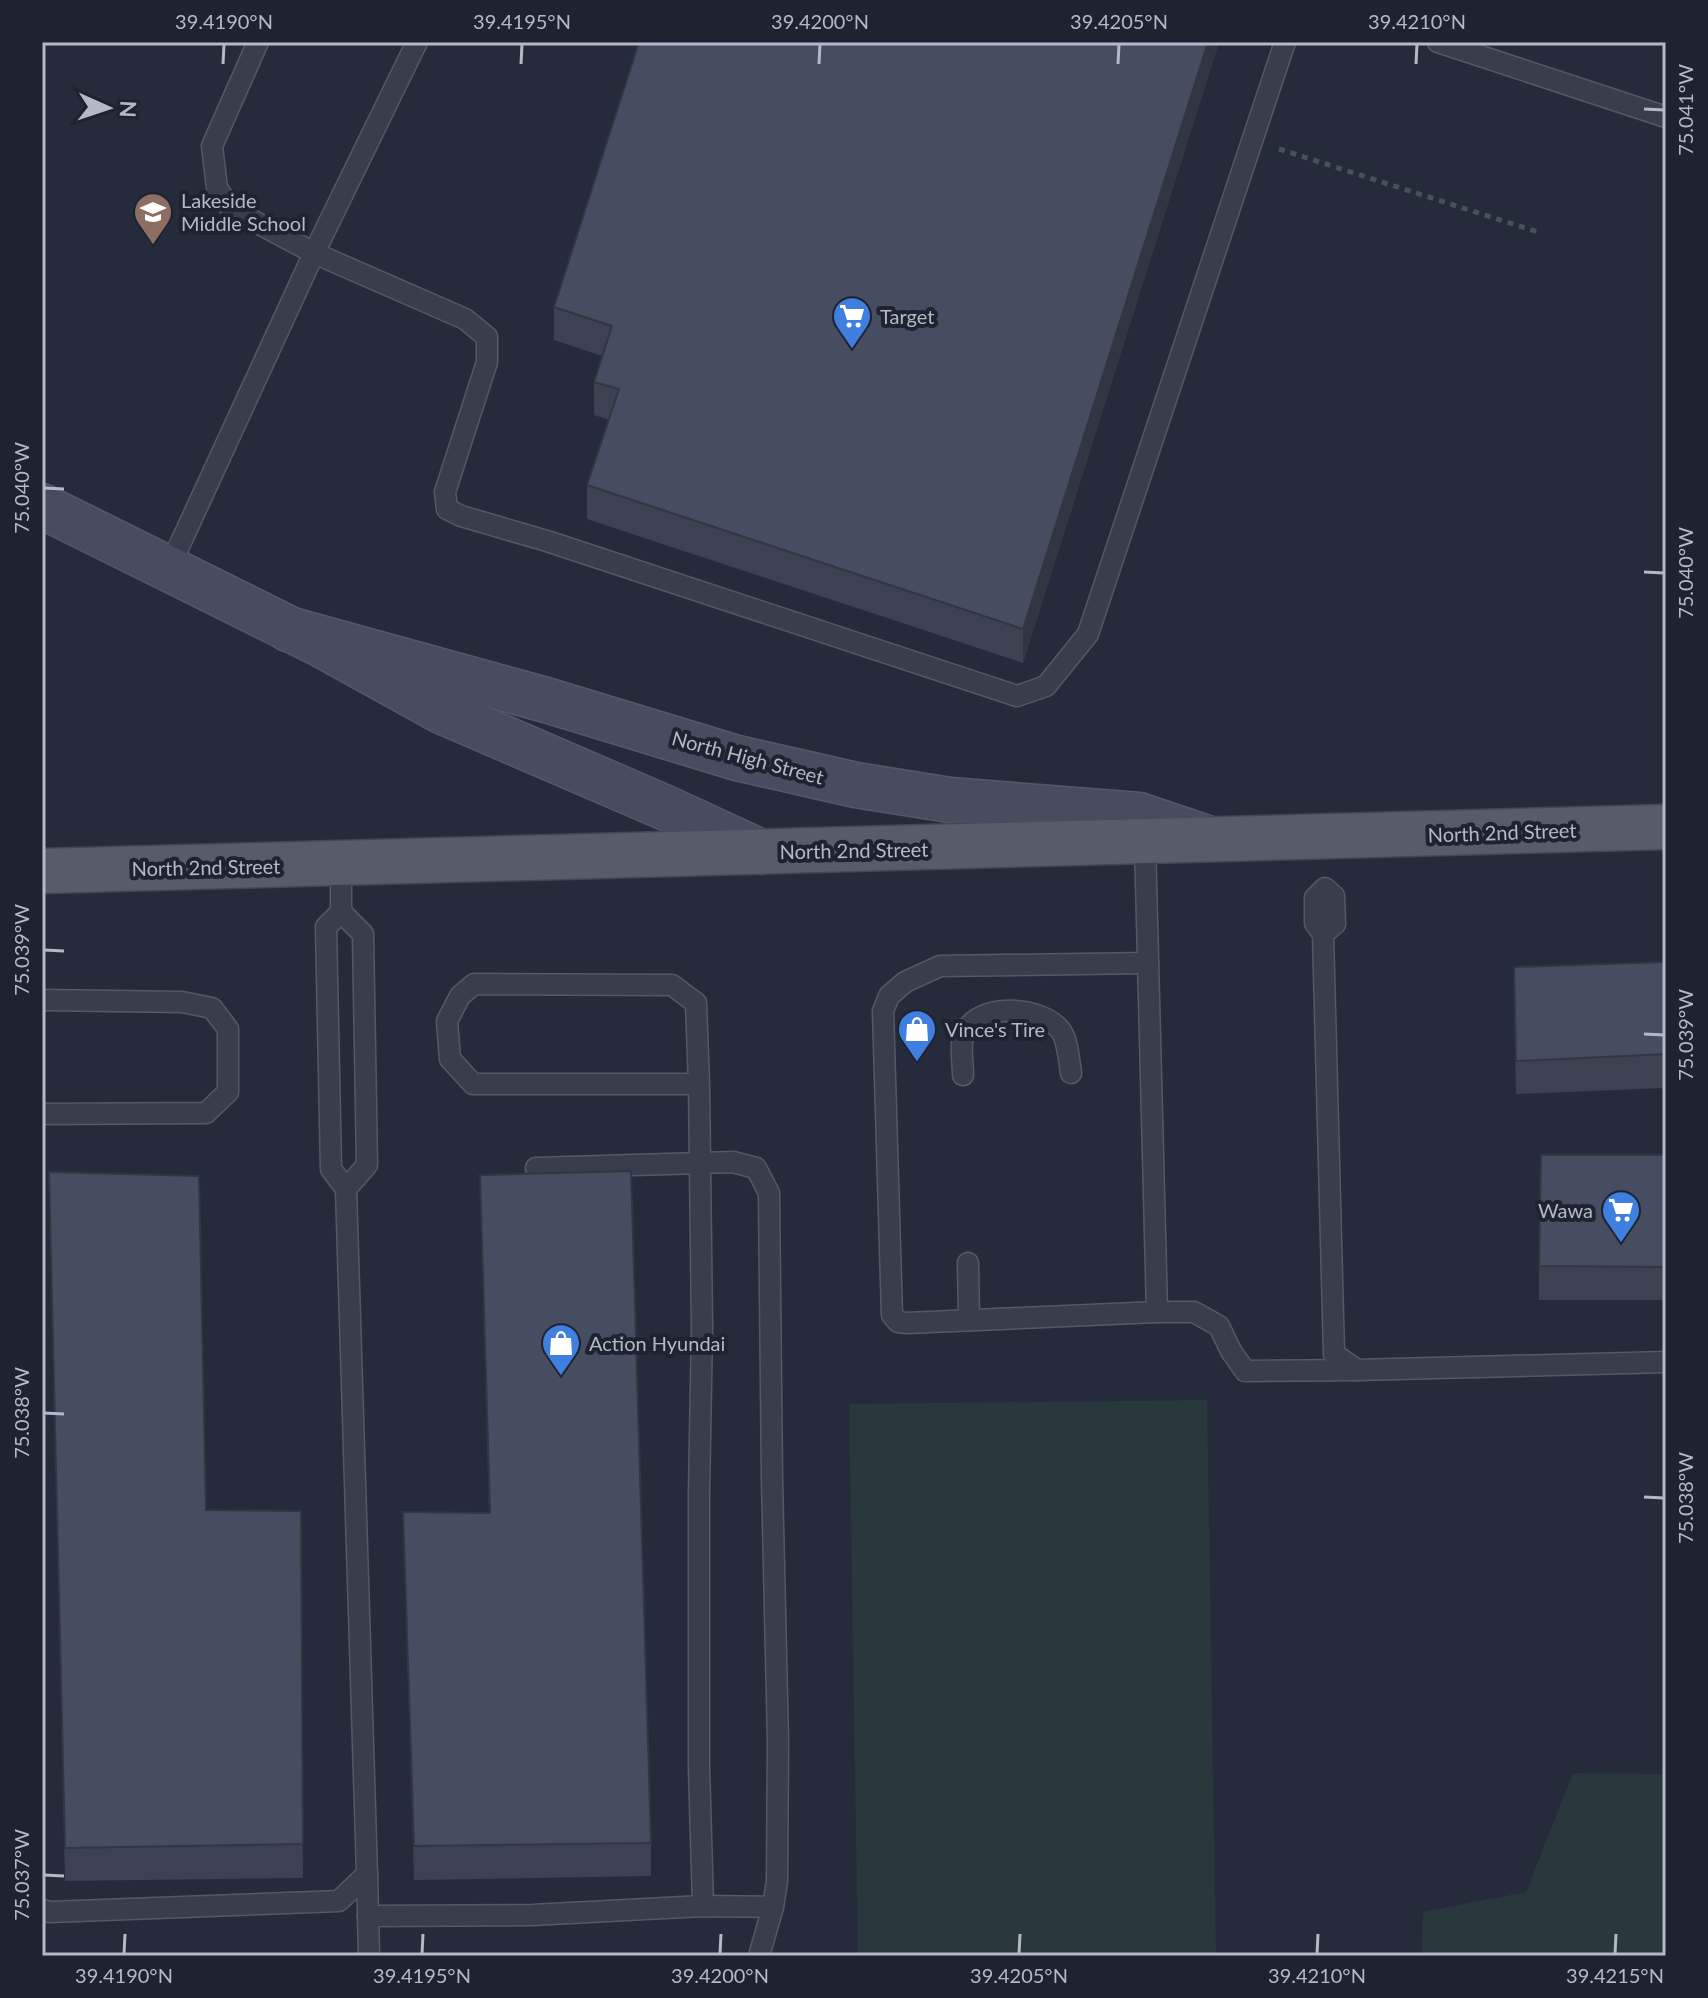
<svg xmlns="http://www.w3.org/2000/svg" width="1708" height="1998" viewBox="0 0 1708 1998" font-family="Lato,sans-serif">
	<style>
		.green { fill: #28383d }
		.lines { fill: none; stroke-linecap: round; stroke-linejoin: round }
		.lane-casing { stroke: #545966; stroke-width: 23 }
		.secondary-casing { stroke: #545966; stroke-width: 47 }
		.primary-casing { stroke: #424754; stroke-width: 47 }
		.path { stroke: #455359; stroke-width: 5; stroke-dasharray: 6 6; stroke-linecap: butt }
		.lane { stroke: #393e4c; stroke-width: 20 }
		.secondary { stroke: #474c5e; stroke-width: 44 }
		.primary { stroke: #575c6b; stroke-width: 44 }
		.wall { fill: #3d4253 }
		.shaded-wall { fill: #323643 }
		.building { fill: #474d60; stroke: #323643; stroke-width: 2 }
		.ticks { fill: none; stroke: #b5b9c7; stroke-width: 3 }
		.labels { text-anchor: middle; dominant-baseline: central; stroke-width: 8; stroke-linejoin: round; paint-order: stroke }
		.poi-label { font-size: 20px; fill: #b5b9c7; stroke: #1e2330; text-anchor: start }
		.street-label { font-size: 20px; fill: #b5b9c7; stroke: #1e2330 }
		.neatline { fill: none; stroke: #b5b9c7; stroke-width: 3 }
		.ticks-label { font-size: 20px; text-anchor: middle; fill: #b5b9c7 }
	</style>
	<rect width="100%" height="100%" fill="#252b3b"/>
	<!-- green -->
	<g class="green">
		<path d="M1207,1400L1216,1956H858L849,1404Z"/>
		<path d="M1573,1773L1666,1774V1956H1422L1423,1912L1526,1892Z"/>
	</g>
	<g class="lines">
		<defs>
			<g id="lane">
				<path d="M258,42L212,146L217,188L231,209L314,253L465,319L487,337V362L445,492L447,509L461,516L547,541L1017,696L1046,686L1088,634L1285,42"/>
				<path d="M1438,42L1666,117"/>
				<path d="M169,568L314,253L417,42"/>
				<path d="M1145,842L1157,1312H1194L1219,1326L1231,1351L1245,1371L1357,1370"/>
				<path d="M341,863V912L363,934L367,1165L346,1189L331,1169L326,927L341,912"/>
				<path d="M1323,934L1335,924L1334,896L1325,888L1315,898V923L1323,934L1334,1354L1357,1370L1666,1362"/>
				<path d="M1148,963L940,966L905,982L889,996L883,1011L892,1315L898,1322L907,1323L1157,1312"/>
				<path d="M42,1000L182,1002L212,1008L228,1029V1092L206,1113L42,1114"/>
				<path d="M963,1075C963,1063 960,1048 963,1037C974,1001 1042,1005 1061,1031C1068,1041 1069,1061 1071,1073"/>
				<path d="M699,1084H473L450,1059L447,1021L460,996L474,984L672,985L696,1003L699,1084L702,1328L699,1493V1767L703,1906"/>
				<path d="M968,1263L969,1320"/>
				<path d="M367,1874L369,1956"/>
				<path d="M42,1910L50,1912L339,1901L367,1874L346,1189"/>
				<path d="M368,1916L532,1915L703,1906L773,1907L777,1881L778,1742L772,1480L769,1193L756,1168L733,1162L536,1168"/>
				<path d="M759,1956L773,1907"/>
			</g>
			<g id="secondary">
				<path d="M42,506L320,644L441,711L666,808L761,852"/>
				<path d="M288,629L546,700L737,758L856,785L950,800L1139,815L1210,839"/>
			</g>
			<path id="primary" d="M42,871L1666,827"/>
		</defs>
		<!-- lane casing -->
		<use href="#lane" class="lane-casing"/>
		<!-- secondary casing -->
		<use href="#secondary" class="secondary-casing"/>
		<!-- primary casing -->
		<use href="#primary" class="primary-casing"/>
		<!-- path -->
		<path class="path" d="M1279,149L1541,233"/>
		<!-- lane -->
		<use href="#lane" class="lane"/>
		<!-- secondary -->
		<use href="#secondary" class="secondary"/>
		<!-- primary -->
		<use href="#primary" class="primary"/>
	</g>
	<!-- wall -->
	<g class="wall">
		<path d="M639,42H1219L1023,663L587,519V485L609,420L594,415V382L602,356L554,340V307Z"/>
		<path d="M1666,962V1088L1516,1094L1514,1000Z"/>
		<path d="M1666,1155V1300H1539V1266Z"/>
		<path d="M49,1172L206,1510L301,1511L303,1878L65,1881Z"/>
		<path d="M480,1175L651,1843V1876L414,1880L403,1512L489,1513Z"/>
	</g>
	<!-- shaded-wall -->
	<path class="shaded-wall" d="M1208,42H1219L1023,663V629Z"/>
	<!-- building -->
	<g class="building">
		<path d="M639,42H1208L1023,629L587,485L619,389L594,382L612,326L554,307Z"/>
		<path d="M1666,962V1054L1516,1061L1514,967Z"/>
		<path d="M1541,1155H1666V1267L1539,1266Z"/>
		<path d="M631,1171L651,1843L414,1846L403,1512L490,1513L480,1175Z"/>
		<path d="M49,1172L199,1176L206,1510L301,1511L303,1844L65,1848Z"/>
	</g>
	<!-- ticks -->
	<path class="ticks" d="M223,64L224,44M521,64L522,44M819,64L820,44M1118,64L1119,44M1416,64L1417,44M1644,109L1664,110M44,488L64,489M1644,572L1664,573M44,950L64,951M1644,1034L1664,1035M44,1413L64,1414M1644,1497L1664,1498M44,1875L64,1876M124,1954L125,1934M422,1954L423,1934M720,1954L721,1934M1019,1954L1020,1934M1317,1954L1318,1934M1615,1954L1616,1934"/>
	<!-- icons -->
	<defs>
		<symbol id="school-pin" viewBox="-11 -11 22 30"><path d="M0 17L-7.5 6A9.5 9.5 0 1 1 7.5 6Z" fill="#8d6e63" stroke="#1e2330"/><path d="M0-5L7-2L0 1L-7-2ZM-4 1L0 2.5L4 1V4Q0 6-4 4Z" fill="#fff"/></symbol>
		<symbol id="supermarket-pin" viewBox="-11 -11 22 30"><path d="M0 17L-7.5 6A9.5 9.5 0 1 1 7.5 6Z" fill="#3f7fe0" stroke="#1e2330"/><path d="M-6-5.5h2.5l.6 2H6L4.5 2H-2.5L-4.4-4H-6ZM-1.5 3.2a1.3 1.3 0 1 0 .1 0ZM3 3.2a1.3 1.3 0 1 0 .1 0Z" fill="#fff"/></symbol>
		<symbol id="shop-pin" viewBox="-11 -11 22 30"><path d="M0 17L-7.5 6A9.5 9.5 0 1 1 7.5 6Z" fill="#3f7fe0" stroke="#1e2330"/><path d="M-5-2.5h2.3a2.7 3.5 0 0 1 5.4 0H5L5.5 6h-11ZM-1.5-2.5h3a1.5 2.3 0 0 0-3 0Z" fill="#fff"/></symbol>
	</defs>
	<g fill-rule="evenodd">
		<use href="#school-pin" x="131" y="190" width="44" height="60"/>
		<use href="#supermarket-pin" x="830" y="294" width="44" height="60"/>
		<use href="#shop-pin" x="895" y="1007" width="44" height="60"/>
		<use href="#supermarket-pin" x="1599" y="1188" width="44" height="60"/>
		<use href="#shop-pin" x="539" y="1321" width="44" height="60"/>
	</g>
	<g class="labels">
		<!-- poi labels -->
		<g class="poi-label">
			<text x="181" y="200">Lakeside<tspan x="181" dy="23">Middle School</tspan></text>
			<text x="880" y="316">Target</text>
			<text x="945" y="1029">Vince's Tire</text>
			<text x="1593" y="1210" text-anchor="end">Wawa</text>
			<text x="589" y="1343">Action Hyundai</text>
		</g>
		<!-- street labels -->
		<g class="street-label">
			<text transform="translate(748 757) rotate(15)">North High Street</text>
			<text transform="translate(1502 832) rotate(-2)">North 2nd Street</text>
			<text transform="translate(854 850) rotate(-1)">North 2nd Street</text>
			<text transform="translate(206 867) rotate(-1)">North 2nd Street</text>
		</g>
	</g>
	<!-- border -->
	<rect width="1708" height="1998" fill="none" stroke="#1e2330" stroke-width="88"/>
	<!-- north arrow -->
	<g transform="translate(108 108) rotate(93)" stroke="#1e2330" stroke-width="6" paint-order="stroke">
	<path d="M0-6L14 30L0 20L-14 30Z" fill="#b5b9c7"/>
	<text y="-12" font-size="22" font-weight="bold" text-anchor="middle" fill="#b5b9c7">N</text>
	</g>
	<rect x="44" y="44" width="1620" height="1910" class="neatline"/>
	<g class="ticks-label">
		<text x="224" y="29">39.4190°N</text>
		<text x="522" y="29">39.4195°N</text>
		<text x="820" y="29">39.4200°N</text>
		<text x="1119" y="29">39.4205°N</text>
		<text x="1417" y="29">39.4210°N</text>
		<text transform="translate(1686 110) rotate(-90)" y="7">75.041°W</text>
		<text transform="translate(22 488) rotate(-90)" y="7">75.040°W</text>
		<text transform="translate(1686 573) rotate(-90)" y="7">75.040°W</text>
		<text transform="translate(22 950) rotate(-90)" y="7">75.039°W</text>
		<text transform="translate(1686 1035) rotate(-90)" y="7">75.039°W</text>
		<text transform="translate(22 1413) rotate(-90)" y="7">75.038°W</text>
		<text transform="translate(1686 1498) rotate(-90)" y="7">75.038°W</text>
		<text transform="translate(22 1875) rotate(-90)" y="7">75.037°W</text>
		<text x="124" y="1983">39.4190°N</text>
		<text x="422" y="1983">39.4195°N</text>
		<text x="720" y="1983">39.4200°N</text>
		<text x="1019" y="1983">39.4205°N</text>
		<text x="1317" y="1983">39.4210°N</text>
		<text x="1615" y="1983">39.4215°N</text>
	</g>
</svg>
